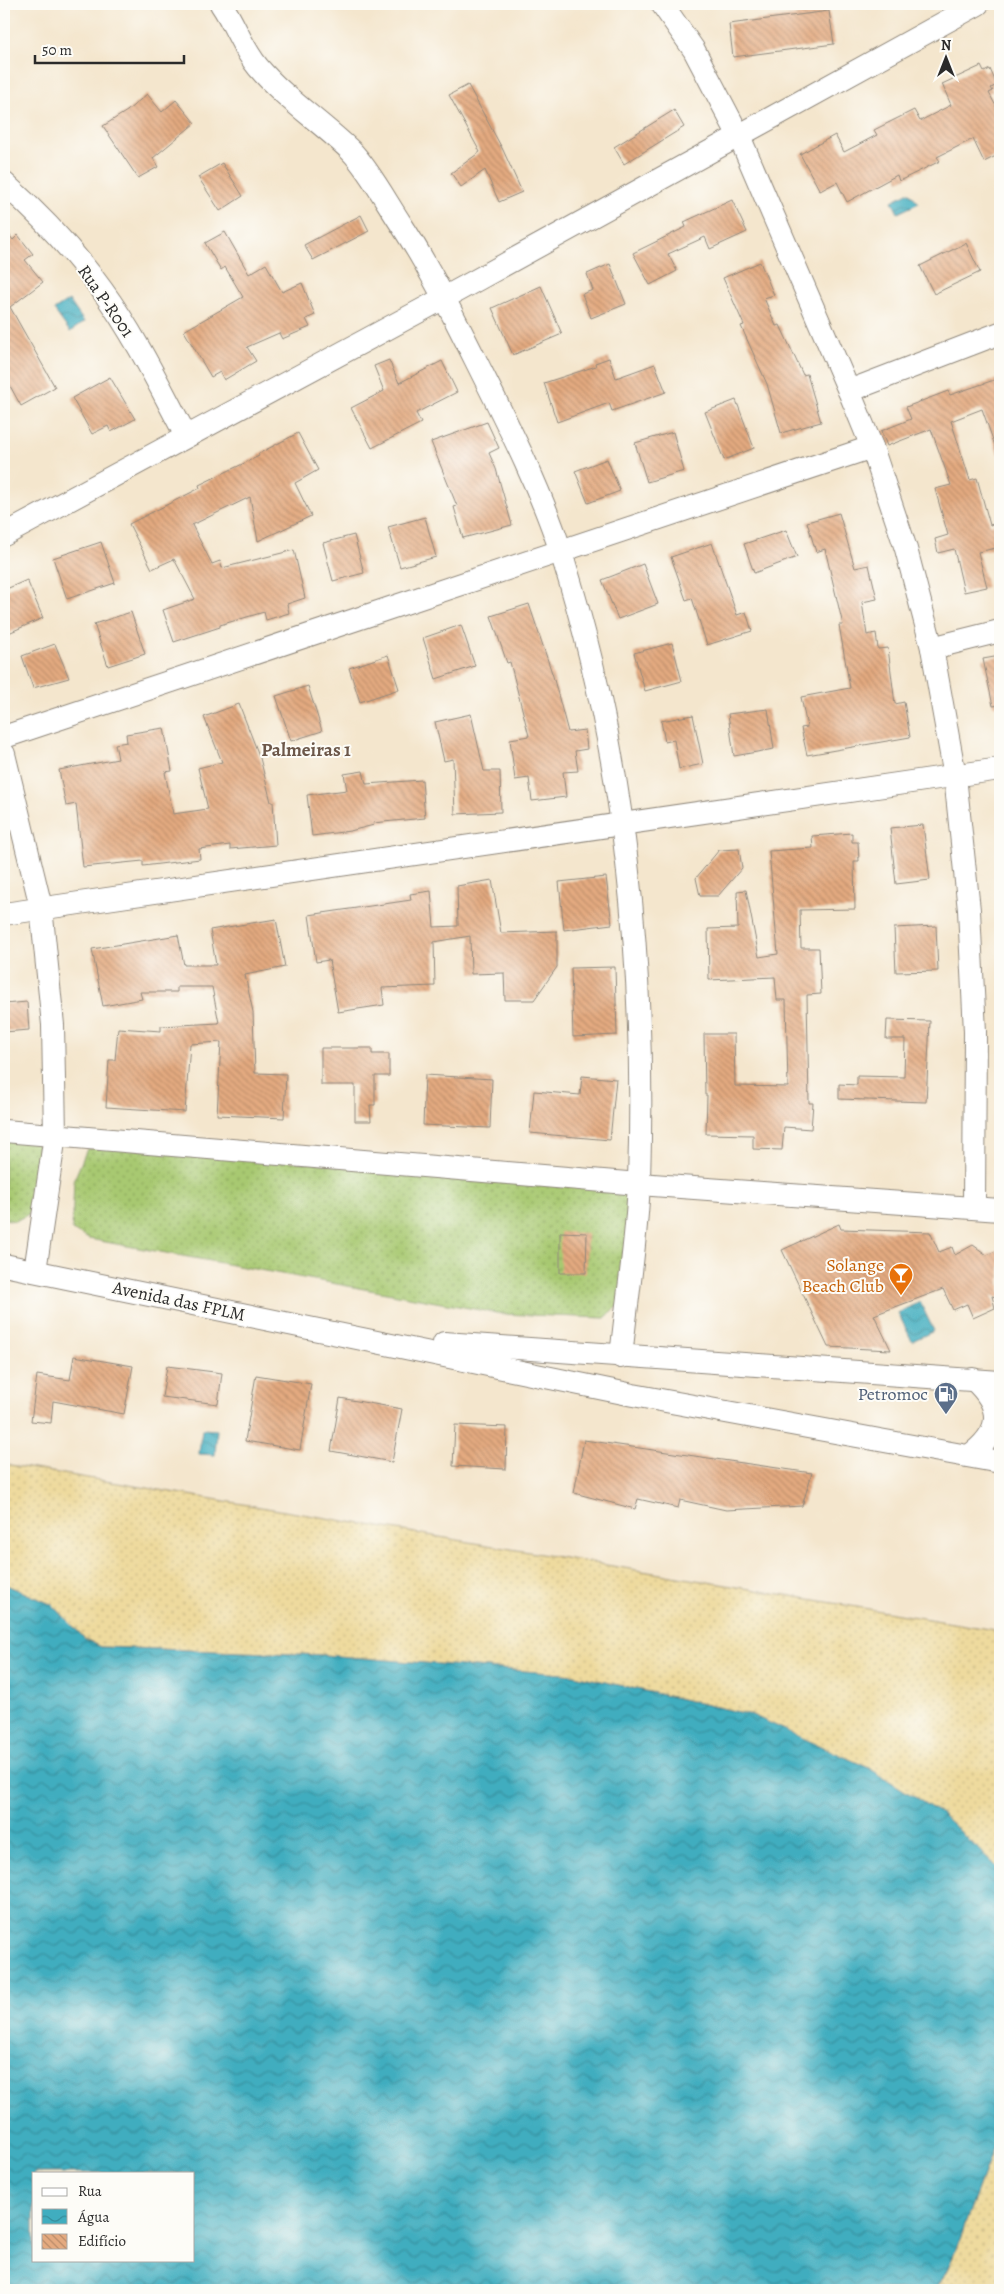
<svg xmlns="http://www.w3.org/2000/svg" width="1004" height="2294" viewBox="0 0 1004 2294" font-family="Alegreya,serif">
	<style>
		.grass { fill: url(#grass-dots); stroke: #6a7a4e }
		.sand { fill: url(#sand-dots); stroke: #8c8264 }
		.water { fill: url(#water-waves); stroke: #366c75; fill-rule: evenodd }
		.building { fill: url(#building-back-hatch) }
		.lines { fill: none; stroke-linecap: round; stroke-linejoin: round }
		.minor-casing { stroke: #90887c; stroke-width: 24 }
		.minor { stroke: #fff; stroke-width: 22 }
		.labels { text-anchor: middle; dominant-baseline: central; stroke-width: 4; stroke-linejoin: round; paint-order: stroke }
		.street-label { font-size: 18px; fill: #2b2b2b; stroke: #fdfcf7 }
		.food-label { font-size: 18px; fill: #c56008; stroke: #fdfcf7; text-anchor: end }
		.service-label { font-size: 18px; fill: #4e5e75; stroke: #fdfcf7; text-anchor: end }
		.neighbourhood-label { font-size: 19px; font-weight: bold; fill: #6c5749; stroke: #fdfcf7 }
	</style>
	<defs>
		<pattern id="grass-dots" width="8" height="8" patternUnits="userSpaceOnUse" patternTransform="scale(1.25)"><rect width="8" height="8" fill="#a8c971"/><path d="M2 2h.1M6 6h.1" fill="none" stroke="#89a35d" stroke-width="1.8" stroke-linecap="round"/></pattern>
		<pattern id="sand-dots" width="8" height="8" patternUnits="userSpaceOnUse" patternTransform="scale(1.25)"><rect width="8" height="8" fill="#eeda9e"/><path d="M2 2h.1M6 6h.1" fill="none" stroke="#cb8" stroke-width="1.8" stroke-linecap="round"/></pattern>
		<pattern id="water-waves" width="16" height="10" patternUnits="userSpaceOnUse" patternTransform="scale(1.25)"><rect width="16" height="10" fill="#40adbf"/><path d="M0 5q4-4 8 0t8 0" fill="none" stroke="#368d9b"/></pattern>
		<pattern id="building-back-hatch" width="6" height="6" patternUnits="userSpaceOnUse" patternTransform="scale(1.25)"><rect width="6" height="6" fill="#e4aa80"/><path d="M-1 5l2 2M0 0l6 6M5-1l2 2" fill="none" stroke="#b98b69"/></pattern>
	</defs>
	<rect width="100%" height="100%" fill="#fdfcf7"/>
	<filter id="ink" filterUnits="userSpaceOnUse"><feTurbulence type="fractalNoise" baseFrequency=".02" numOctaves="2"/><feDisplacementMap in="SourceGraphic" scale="10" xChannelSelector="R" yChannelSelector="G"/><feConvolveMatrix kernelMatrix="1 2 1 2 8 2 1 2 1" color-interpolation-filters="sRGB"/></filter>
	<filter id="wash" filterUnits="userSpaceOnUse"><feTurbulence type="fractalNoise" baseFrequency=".0096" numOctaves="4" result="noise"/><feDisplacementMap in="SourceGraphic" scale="20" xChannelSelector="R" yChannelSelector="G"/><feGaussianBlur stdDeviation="1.12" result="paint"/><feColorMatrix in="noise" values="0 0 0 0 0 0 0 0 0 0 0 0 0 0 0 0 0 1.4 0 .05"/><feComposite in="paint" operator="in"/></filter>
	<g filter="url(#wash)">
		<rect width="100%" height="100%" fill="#f4e6cd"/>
		<!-- grass -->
		<g class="grass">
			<path d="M4,1135L37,1141L41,1157L29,1214L15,1221L4,1219Z"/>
			<path d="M111,1147L624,1188L634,1206L623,1301L605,1318L502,1314L89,1239L72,1230L74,1180L87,1149Z"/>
		</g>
		<!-- sand -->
		<g class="sand">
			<path d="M4,1464L1000,1631V1870L752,1715L574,1675L324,1655L101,1647L85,1639L53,1605L4,1584Z"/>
			<path d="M1000,2130V2290H936L953,2257Z"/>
		</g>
		<!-- water -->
		<g class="water">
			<path d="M909,192L919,203L898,213L892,201Z"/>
			<path d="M69,300L84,322L70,332L54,310Z"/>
			<path d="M920,1302L934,1331L912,1341L898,1313Z"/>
			<path d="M202,1429L217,1430L215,1455L199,1454Z"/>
			<path d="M4,1584L53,1605L85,1639L101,1647L324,1655L574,1675L752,1715L869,1768L943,1815L1000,1870V2130L953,2257L936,2290H4ZM34,2173H194V2260H34Z"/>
		</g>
		<g id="blocks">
			<!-- building -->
			<g class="building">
				<path d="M829,11L834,44L733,57L729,24Z"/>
				<path d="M981,66L984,72L990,69L997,85L991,88L993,91L989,93L1000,114V154L984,162L973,139L937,157L940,161L899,181L897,175L847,202L837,182L820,191L800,154L835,135L844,152L877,135L874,130L914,110L920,121L951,105L942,84Z"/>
				<path d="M468,85L503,150L522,192L499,202L485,170L461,187L451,173L480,152L449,95Z"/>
				<path d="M147,94L162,112L176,100L195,123L153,158L158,167L138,178L103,126L127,111Z"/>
				<path d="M674,110L684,127L624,164L614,147Z"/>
				<path d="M222,163L243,196L220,211L198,177Z"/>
				<path d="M732,200L747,232L710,249L705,237L668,254L677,271L650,285L633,253L686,227L684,222Z"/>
				<path d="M361,215L369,231L313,260L304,245Z"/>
				<path d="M4,228L13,240L18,235L33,254L25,260L43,282L10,307L55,387L21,406L4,375Z"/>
				<path d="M225,232L249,274L266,264L282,292L302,283L315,315L306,319L310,327L282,339L279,333L247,347L256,361L224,380L220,372L211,377L184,331L243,297L225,267L221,270L205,243Z"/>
				<path d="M966,243L980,272L934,294L920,266Z"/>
				<path d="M760,262L774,295L764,298L776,326L780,325L803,375L807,374L821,422L781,433L767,384L741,326L744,325L723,278Z"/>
				<path d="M610,264L626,304L591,318L582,294L593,290L587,274Z"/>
				<path d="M541,286L562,334L513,355L492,308Z"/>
				<path d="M609,358L616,378L655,364L666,392L612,411L609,403L557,422L544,383L596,366L595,363Z"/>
				<path d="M389,360L399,383L442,361L457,392L416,413L421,423L372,448L351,408L384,391L374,366Z"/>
				<path d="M110,377L135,419L111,432L108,426L92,434L72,398Z"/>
				<path d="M1000,378V454H998L982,409L951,421L970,480L977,478L990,525L1000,522V547L978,552L987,587L964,592L954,549L938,553L935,539L948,535L935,489L951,485L931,429L887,446L881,431L911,419L906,407L948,391L950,395Z"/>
				<path d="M736,400L754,448L724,460L705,412Z"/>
				<path d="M487,422L499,448L489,453L496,469L512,525L463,538L454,507L457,506L431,442Z"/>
				<path d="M673,432L684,471L647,482L635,443Z"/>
				<path d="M298,433L318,470L295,483L311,516L258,541L250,497L192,525L212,564L220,561L222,568L294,550L305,598L287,604L289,613L266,620L264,612L220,625V627L174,642L163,610L195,599L174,559L152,569L129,524L200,488L199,485L259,456L258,454Z"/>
				<path d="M607,459L620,491L588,503L575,471Z"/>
				<path d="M839,513L855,568L869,565L877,599L862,602L867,635L876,633L878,649L888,648L895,704L904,702L910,737L807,755L801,728L807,727L801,697L850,688L839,625H843L825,549L816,552L807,522Z"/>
				<path d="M425,517L436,557L400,567L388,527Z"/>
				<path d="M786,530L797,557L754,573L744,544Z"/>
				<path d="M354,535L364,573L333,581L323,543Z"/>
				<path d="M101,542L115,583L67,599L53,558Z"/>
				<path d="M712,543L737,615L746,612L752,631L707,645L692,598L686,600L671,557Z"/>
				<path d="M643,564L658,604L618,619L602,580Z"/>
				<path d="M27,580L43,618L4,635V590Z"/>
				<path d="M529,604L553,676L568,732L585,730L587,749L575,751L578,771L563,772L566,797L532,801L529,778L515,780L510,739L529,736L510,662L507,663L491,616Z"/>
				<path d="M131,612L145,654L108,666L94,624Z"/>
				<path d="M461,625L475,666L436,679L423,638Z"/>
				<path d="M672,643L682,681L645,691L634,653Z"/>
				<path d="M55,644L69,678L33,688L22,656Z"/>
				<path d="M388,655L399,689L360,702L349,668Z"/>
				<path d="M1000,656V705L993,706L983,659Z"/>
				<path d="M308,686L322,731L291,741L276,696Z"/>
				<path d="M239,704L260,758L271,802H273L276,845L230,849V845L199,849L200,859L143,866V861L83,867L76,804L66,806L59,770L118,759L115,744L127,742L126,734L164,728L172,771L165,772L173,814L208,809L198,768L222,762L204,717Z"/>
				<path d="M768,709L774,749L734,756L728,714Z"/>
				<path d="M471,714L484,771H500L501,812L455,814L453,759L444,761L435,722Z"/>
				<path d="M693,715L703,764L679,769L674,740L665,742L661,721Z"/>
				<path d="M363,771L366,784L422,780L425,818L373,823L374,825L350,831L312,836L307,795L347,790L344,774Z"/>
				<path d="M923,825L930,880L896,884L890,828Z"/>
				<path d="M852,833V842H858L859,861H854L855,909L800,910L801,948H819L821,994L807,995L809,1103H813L811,1129L784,1127L782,1150L753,1149V1135L706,1134L707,1095H705L704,1034H734L735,1086L788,1087L786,1000H777L775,977L709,980L708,929L738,928L737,891L746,890L759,957L778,954L769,851L813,848L812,836Z"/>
				<path d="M739,849L742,868L718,896H700L696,878L719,850Z"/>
				<path d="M606,877L612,924L564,930L559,882Z"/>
				<path d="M492,880L501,933L557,931V967L534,1000H505L504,973L471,974L470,936L434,942L435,986L382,988L384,1005L338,1012L329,960L316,962L309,915L411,900L410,894L431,891L434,927L458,926L457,886Z"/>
				<path d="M276,919L285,967L245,975L253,1012L255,1073L286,1074L284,1118L217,1115L221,1042L190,1044L185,1112L106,1107L109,1060H115L118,1028L161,1031V1026L219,1023L212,987H177V992H140L142,999L103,1006L92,949L178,935L184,965H216L210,930Z"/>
				<path d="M936,926L938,971L896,972L894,928Z"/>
				<path d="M615,967L617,1035L573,1037L571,968Z"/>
				<path d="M27,1002L29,1030L4,1032V1004Z"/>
				<path d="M887,1020L930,1021L926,1102L839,1099V1084L857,1085V1076L904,1077L905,1039H886Z"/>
				<path d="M321,1048H372V1054H389V1076H375V1105H370L371,1121H355V1085H321Z"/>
				<path d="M425,1075L492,1079L490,1128L423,1125Z"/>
				<path d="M582,1076L616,1079L610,1140L530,1133L534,1091L580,1095Z"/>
				<path d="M839,1224L841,1229L930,1232L939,1252L952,1247L955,1255L973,1245L987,1255L1000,1249V1298L992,1296L995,1308L973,1318L967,1304L953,1310L943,1289L874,1315L891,1350L828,1347L782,1250Z"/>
				<path d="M560,1232L587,1233L586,1273H560Z"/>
				<path d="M74,1356L133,1366L124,1414L53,1401L51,1423L31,1421L37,1375L70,1380Z"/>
				<path d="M167,1366L222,1373L218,1404L162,1397Z"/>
				<path d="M256,1375L311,1384L300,1450L245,1441Z"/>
				<path d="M340,1398L402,1409L392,1462L331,1451Z"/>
				<path d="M455,1425L507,1427L506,1469L453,1466Z"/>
				<path d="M584,1440L812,1473L802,1506L726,1510L680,1500L678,1508L638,1499L635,1509L574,1493Z"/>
			</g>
		</g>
	</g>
	<g filter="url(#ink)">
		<use href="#blocks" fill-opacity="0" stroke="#90887c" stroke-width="1"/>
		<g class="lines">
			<defs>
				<g id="minor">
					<path d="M221,4C235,24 242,48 258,67C285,99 321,122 351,151C368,168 387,203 401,224C429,267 452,313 475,359C507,423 540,487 562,555C626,759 646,967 639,1181C637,1239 627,1298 621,1357"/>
					<path d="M662,4L694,50L739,136L849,391L872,447L906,549L932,648L955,776L969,910L975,1032L974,1207"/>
					<path d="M4,183C40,215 74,251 102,290C135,335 160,387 186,436"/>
					<path d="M849,391L1000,333"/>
					<path d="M4,535L444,298L978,4"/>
					<path d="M932,648L1000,631"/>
					<path d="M4,737L872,447"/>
					<path d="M4,754L41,907L53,1025L55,1135L35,1271"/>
					<path d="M4,914L1000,769"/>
					<path d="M4,1131L639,1184L1000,1210"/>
					<path d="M4,1265L633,1395L1000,1462"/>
					<path d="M444,1343L1000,1382"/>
					<path d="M969,1456C1002,1432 1004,1407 973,1379"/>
				</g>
			</defs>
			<!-- minor casing -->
			<use href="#minor" class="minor-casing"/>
			<!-- minor -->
			<use href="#minor" class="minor"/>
		</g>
	</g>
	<!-- icons -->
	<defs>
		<symbol id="bar-pin" viewBox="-11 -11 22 30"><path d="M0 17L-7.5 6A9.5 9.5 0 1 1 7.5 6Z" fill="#e8710a" stroke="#fdfcf7"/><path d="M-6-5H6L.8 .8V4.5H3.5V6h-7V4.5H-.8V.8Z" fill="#fff"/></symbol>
		<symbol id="fuel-pin" viewBox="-11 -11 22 30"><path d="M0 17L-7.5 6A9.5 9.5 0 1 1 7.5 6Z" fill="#5c6f8a" stroke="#fdfcf7"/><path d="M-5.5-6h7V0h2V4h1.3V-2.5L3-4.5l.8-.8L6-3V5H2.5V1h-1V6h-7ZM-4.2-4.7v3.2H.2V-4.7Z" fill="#fff"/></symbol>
	</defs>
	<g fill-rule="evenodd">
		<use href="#bar-pin" x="887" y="1261" width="28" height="38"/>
		<use href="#fuel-pin" x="932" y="1380" width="28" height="38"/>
	</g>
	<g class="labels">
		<!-- street labels -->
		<g class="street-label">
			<text transform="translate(106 301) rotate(55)">Rua P-R001</text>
			<text transform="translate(179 1301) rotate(12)">Avenida das FPLM</text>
		</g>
		<!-- food labels -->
		<g class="food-label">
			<text x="884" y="1265">Solange<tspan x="884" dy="21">Beach Club</tspan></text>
		</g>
		<!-- service labels -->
		<g class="service-label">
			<text x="928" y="1394">Petromoc</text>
		</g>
		<!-- neighbourhood labels -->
		<g class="neighbourhood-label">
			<text x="306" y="750">Palmeiras 1</text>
		</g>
	</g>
	<!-- margin -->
	<rect width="1004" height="2294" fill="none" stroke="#fdfcf7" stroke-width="20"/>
	<!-- legend -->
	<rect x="32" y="2172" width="162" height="90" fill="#fdfcf7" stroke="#a9a8a5"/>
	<rect x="42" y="2188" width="25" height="8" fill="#ffffff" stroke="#a9a8a5"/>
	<text x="78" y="2196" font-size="15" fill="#2b2b2b">Rua</text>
	<rect x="42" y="2209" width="25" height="15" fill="url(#water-waves)" stroke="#a9a8a5"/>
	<text x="78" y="2222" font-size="15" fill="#2b2b2b">Água</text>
	<rect x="42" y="2234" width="25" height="15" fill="url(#building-back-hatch)" stroke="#a9a8a5"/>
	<text x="78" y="2246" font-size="15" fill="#2b2b2b">Edifício</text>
	<!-- north arrow -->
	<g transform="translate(946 58)" stroke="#fdfcf7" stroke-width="4" paint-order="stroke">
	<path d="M0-4L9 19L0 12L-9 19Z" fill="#2b2b2b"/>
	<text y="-8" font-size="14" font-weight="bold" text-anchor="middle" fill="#2b2b2b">N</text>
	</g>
	<!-- scale -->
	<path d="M35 55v8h149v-8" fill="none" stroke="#2b2b2b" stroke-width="2.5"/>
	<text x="42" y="55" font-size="15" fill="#2b2b2b" stroke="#fdfcf7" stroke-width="4" paint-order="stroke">50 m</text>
</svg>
